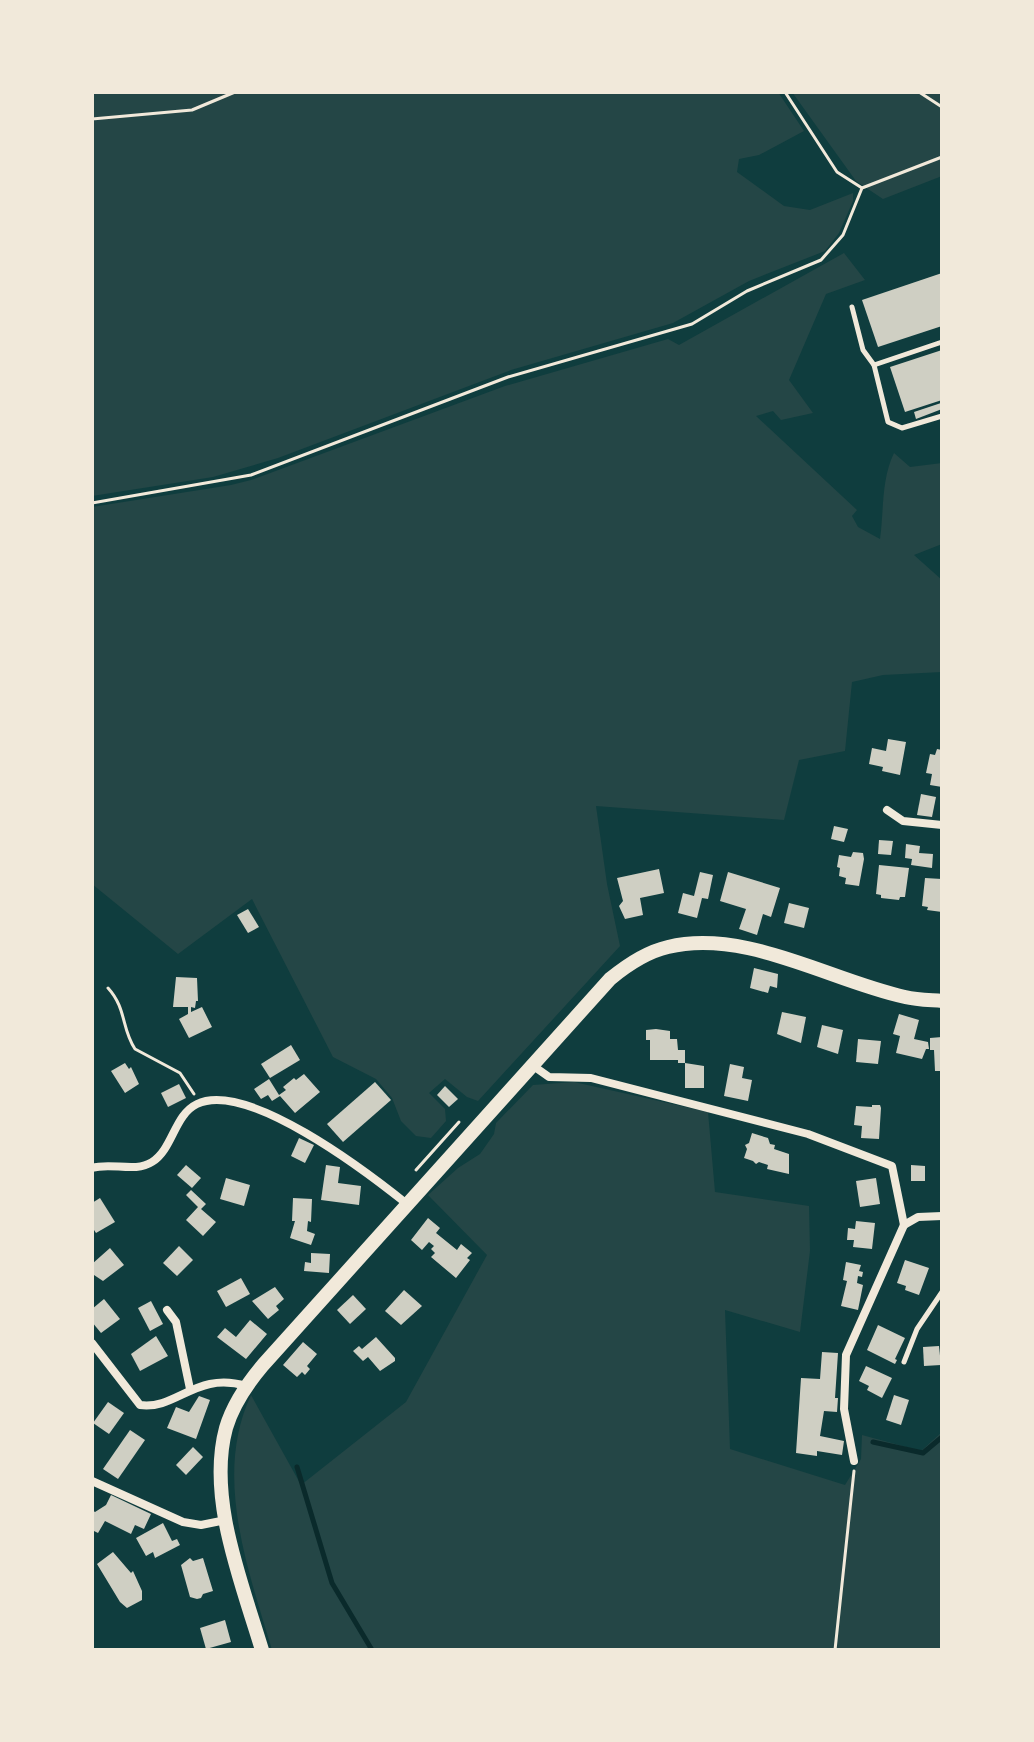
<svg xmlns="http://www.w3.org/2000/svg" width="1034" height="1742" viewBox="0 0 1034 1742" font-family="Roboto,sans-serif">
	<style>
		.green { fill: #244646 }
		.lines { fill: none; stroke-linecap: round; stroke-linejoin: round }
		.stream { stroke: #0a2a2b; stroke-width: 5 }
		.building { fill: #cfcfc3 }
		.path { stroke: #f1e9da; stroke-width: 3 }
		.service { stroke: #f1e9da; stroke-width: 5 }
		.minor { stroke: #f1e9da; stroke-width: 8 }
		.secondary { stroke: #f1e9da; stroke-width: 14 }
	</style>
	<rect width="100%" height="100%" fill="#0f3d3e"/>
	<!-- green -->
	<g class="green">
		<path d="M92,92H778L804,131L759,155L739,159L737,172L784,206L810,210L853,193V201L839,233L825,251L749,281L673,323L511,370L278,458L213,477L92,496Z"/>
		<path d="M792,92H942V176L883,199L856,181Z"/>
		<path d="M844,253L865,280L826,294L789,380L813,413L781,420L773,411L756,416L857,510L852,516L858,527L880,539C884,511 881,480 894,453L910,467L942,463V544L914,555L942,580V672L883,675L852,682L845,751L799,760L784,820L596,806L607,884L620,946L478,1101L467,1097L445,1079L429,1093L445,1109L446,1121L431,1138L416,1136L401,1121L392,1098L376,1079L333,1057L252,899L178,954L92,884V507L231,485L251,480L505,386L668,339L679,345Z"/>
		<path d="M574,1082L708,1112L715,1192L809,1206L810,1251L800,1332L725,1310L730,1449L845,1485L861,1459L862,1435L921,1451L942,1432V1650H272C248,1569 213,1476 251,1395L301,1485L406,1402L487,1255L428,1195L458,1168L480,1154L494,1134L496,1123L533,1085Z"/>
	</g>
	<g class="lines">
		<!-- stream -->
		<g class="stream">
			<path d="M873,1442L923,1453L942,1437"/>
			<path d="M297,1467L332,1583L372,1650"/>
		</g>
	</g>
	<!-- building -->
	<g class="building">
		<path d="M942,273V326L878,347L862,300Z"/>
		<path d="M942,350V400L905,412L890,367Z"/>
		<path d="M941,403L942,409L916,419L914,412Z"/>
		<path d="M888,739L906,742L900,775L882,771L883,767L869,764L872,748L886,751Z"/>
		<path d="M937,749L942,750V787L930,785L932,774L926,773L930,754L935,755Z"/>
		<path d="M921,794L936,797L932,817L917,815Z"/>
		<path d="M834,826L848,829L844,842L831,839Z"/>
		<path d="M879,840L893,841L891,855L878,854Z"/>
		<path d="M906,844L920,846L919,853L933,854L932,868L911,865L912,859L905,858Z"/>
		<path d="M853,852L863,853L864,859L859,886L845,884L846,878L839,876L840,868L837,867L839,855L851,857Z"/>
		<path d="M879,865L909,868L905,897H900L899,900L881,898V895L876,894Z"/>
		<path d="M659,869L664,893L640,898L643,915L625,919L619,906L623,901L617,878Z"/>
		<path d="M700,872L713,875L708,899L702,898L697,918L678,913L683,893L694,896Z"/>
		<path d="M728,872L780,888L771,917L763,914L757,935L739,929L746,909L720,901Z"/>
		<path d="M925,878L942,879V912L927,910L928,907L922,906Z"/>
		<path d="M789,903L809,908L804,928L784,923Z"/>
		<path d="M248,909L259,927L248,933L237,915Z"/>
		<path d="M754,968L778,974L777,988L770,986L768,993L750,988Z"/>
		<path d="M176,977L197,978L198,1001H196L195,1008L191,1007V1012L202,1007L212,1027L189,1038L179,1019L188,1014V1007H173Z"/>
		<path d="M782,1012L806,1017L801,1043L777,1034Z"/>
		<path d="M899,1014L919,1020L914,1039L928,1042L929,1049H926L922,1059L896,1053L900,1036L893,1034Z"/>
		<path d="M822,1025L843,1030L838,1054L817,1047Z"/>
		<path d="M656,1029L670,1031V1039H677L678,1050H685V1063L704,1066V1088H685V1063H678V1060H650V1040H646V1030Z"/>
		<path d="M942,1037V1071H935L934,1050H930V1038Z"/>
		<path d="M858,1039L881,1041L878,1064L856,1062Z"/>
		<path d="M291,1045L300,1060L270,1078L261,1064Z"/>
		<path d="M125,1063L129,1069L131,1067L139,1084L125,1093L111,1071Z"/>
		<path d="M730,1064L744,1067L742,1078L752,1080L748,1101L724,1096Z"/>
		<path d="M304,1074L320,1092L295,1113L280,1096L272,1101L268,1095L261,1099L254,1089L269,1079L279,1095L286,1090L283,1087L294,1078L296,1080Z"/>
		<path d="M375,1082L391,1100L343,1142L327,1124Z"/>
		<path d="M179,1084L186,1098L168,1107L161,1093Z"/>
		<path d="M445,1086L458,1099L449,1107L437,1095Z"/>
		<path d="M872,1105H880L881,1108L879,1139L861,1138L862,1126L854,1125L856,1106L872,1107Z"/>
		<path d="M752,1133L768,1138L770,1144L775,1145L774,1149L789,1154V1174L767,1169L768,1165L759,1162L756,1164L753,1161L744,1158L747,1149L745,1145L749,1143Z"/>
		<path d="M299,1138L314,1145L305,1163L291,1156Z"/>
		<path d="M186,1165L201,1178L192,1188L177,1175Z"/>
		<path d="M326,1165L340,1167L338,1183L361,1186L359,1205L321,1200Z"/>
		<path d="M911,1165L925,1166V1181H911Z"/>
		<path d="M226,1178L250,1185L244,1206L220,1199Z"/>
		<path d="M876,1178L880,1204L860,1207L856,1181Z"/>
		<path d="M191,1190L206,1204L201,1209L216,1222L203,1236L186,1220L198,1207L186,1195Z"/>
		<path d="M100,1198L115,1222L96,1233L92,1227V1203Z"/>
		<path d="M293,1198L312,1199L311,1222L308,1221L307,1231L315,1234L311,1245L290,1238L295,1221H292Z"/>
		<path d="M428,1218L440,1228L436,1233L457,1250L461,1244L472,1253L467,1258L470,1260L456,1278L431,1257L435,1253L431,1249L434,1246L429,1242L422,1250L411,1240Z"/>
		<path d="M856,1221L875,1223L872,1249L853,1247L854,1240H847L848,1228L855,1229Z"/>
		<path d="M179,1246L193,1260L177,1276L163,1263Z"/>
		<path d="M110,1248L124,1265L103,1281L94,1275L92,1264Z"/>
		<path d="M311,1253L330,1254L329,1273L304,1271L305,1262L311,1263Z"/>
		<path d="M905,1260L929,1268L919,1295L905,1290L906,1286L897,1283Z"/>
		<path d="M846,1262L861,1265L859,1271L863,1272L862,1277L858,1276L857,1283L863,1285L858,1310L841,1306L847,1281L843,1280Z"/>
		<path d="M241,1278L250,1294L226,1307L217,1291Z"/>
		<path d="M275,1287L284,1299L276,1306L279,1310L268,1319L252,1301Z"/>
		<path d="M404,1290L422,1306L401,1325L385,1311Z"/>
		<path d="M353,1295L366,1309L350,1324L337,1310Z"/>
		<path d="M104,1299L120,1319L101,1333L92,1322V1309Z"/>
		<path d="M151,1301L163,1324L150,1331L138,1308Z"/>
		<path d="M250,1320L267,1334L246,1359L217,1337L225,1328L236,1337Z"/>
		<path d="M878,1325L905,1338L895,1359L897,1360L895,1364L867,1350Z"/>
		<path d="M156,1336L168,1356L140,1371L131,1354Z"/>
		<path d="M376,1337L395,1358V1361L380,1371L368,1357L363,1361L353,1351L359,1346L362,1349Z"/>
		<path d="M303,1342L317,1354L307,1366L310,1369L305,1375L302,1372L297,1377L283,1365Z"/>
		<path d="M939,1346L941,1365L924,1366L923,1347Z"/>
		<path d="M822,1352L838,1353L835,1398H838L837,1412L824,1411L820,1436L844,1441L842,1455L817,1451V1456L796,1453L801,1378L820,1379Z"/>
		<path d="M866,1366L892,1378L882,1398L867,1390L869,1386L859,1381Z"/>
		<path d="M894,1395L909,1400L901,1425L886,1420Z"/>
		<path d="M199,1396L210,1400L196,1439L167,1428L176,1407L189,1412Z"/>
		<path d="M108,1402L124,1413L109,1434L93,1423Z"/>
		<path d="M130,1430L145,1440L118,1479L103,1469Z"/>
		<path d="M193,1447L203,1457L186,1475L176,1465Z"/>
		<path d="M111,1495L151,1514L144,1529L135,1525L131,1534L105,1521L98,1533L92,1530V1510L95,1512L106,1505Z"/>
		<path d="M163,1523L172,1541L177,1539L180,1545L155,1558L153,1552L146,1556L136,1538Z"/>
		<path d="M113,1552L131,1573L133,1571L142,1591V1600L127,1608L120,1602L97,1564Z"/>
		<path d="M190,1558L193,1561L203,1558L213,1591L203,1594L201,1598L197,1599L190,1597L181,1565Z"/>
		<path d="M225,1620L231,1642L206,1649L200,1628Z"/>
	</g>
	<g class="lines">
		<!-- path -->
		<g class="path">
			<path d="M785,92L837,172L862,188"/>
			<path d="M919,92L942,107"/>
			<path d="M92,119L192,110L235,92"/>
			<path d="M92,503L251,475L508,377L692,324L747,291L821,260L843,235L862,188L942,157"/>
			<path d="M108,988C127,1009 121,1028 135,1049L180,1073L194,1094"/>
			<path d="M416,1170L459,1122"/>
			<path d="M835,1650L854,1471"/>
		</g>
		<!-- service -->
		<g class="service">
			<path d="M852,307L863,350L874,365L942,342"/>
			<path d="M874,365L888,422L902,428L942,416"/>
			<path d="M904,1362L917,1329L942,1292"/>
		</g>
		<!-- minor -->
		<g class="minor">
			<path d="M887,810L903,821L942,825"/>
			<path d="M532,1065L549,1077L591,1078L808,1134L892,1166L904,1225L846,1355L844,1409L854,1461"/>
			<path d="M92,1168C111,1162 135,1173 152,1162C173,1149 174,1115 197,1104C247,1080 367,1172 407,1204"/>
			<path d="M904,1225L918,1217L942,1216"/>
			<path d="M167,1310L176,1322L190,1389"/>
			<path d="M92,1343L140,1405C177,1410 196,1371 246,1386"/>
			<path d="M92,1481L183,1522L201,1525L226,1520"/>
		</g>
		<!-- secondary -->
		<path class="secondary" d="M262,1650C242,1583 207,1498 226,1428C233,1404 247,1384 263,1365L610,979C627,965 646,952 668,947C745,928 831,981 905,997C917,1000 930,1000 942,1001"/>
	</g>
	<!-- border -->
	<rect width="1034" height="1742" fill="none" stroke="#f1e9da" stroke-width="188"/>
</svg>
